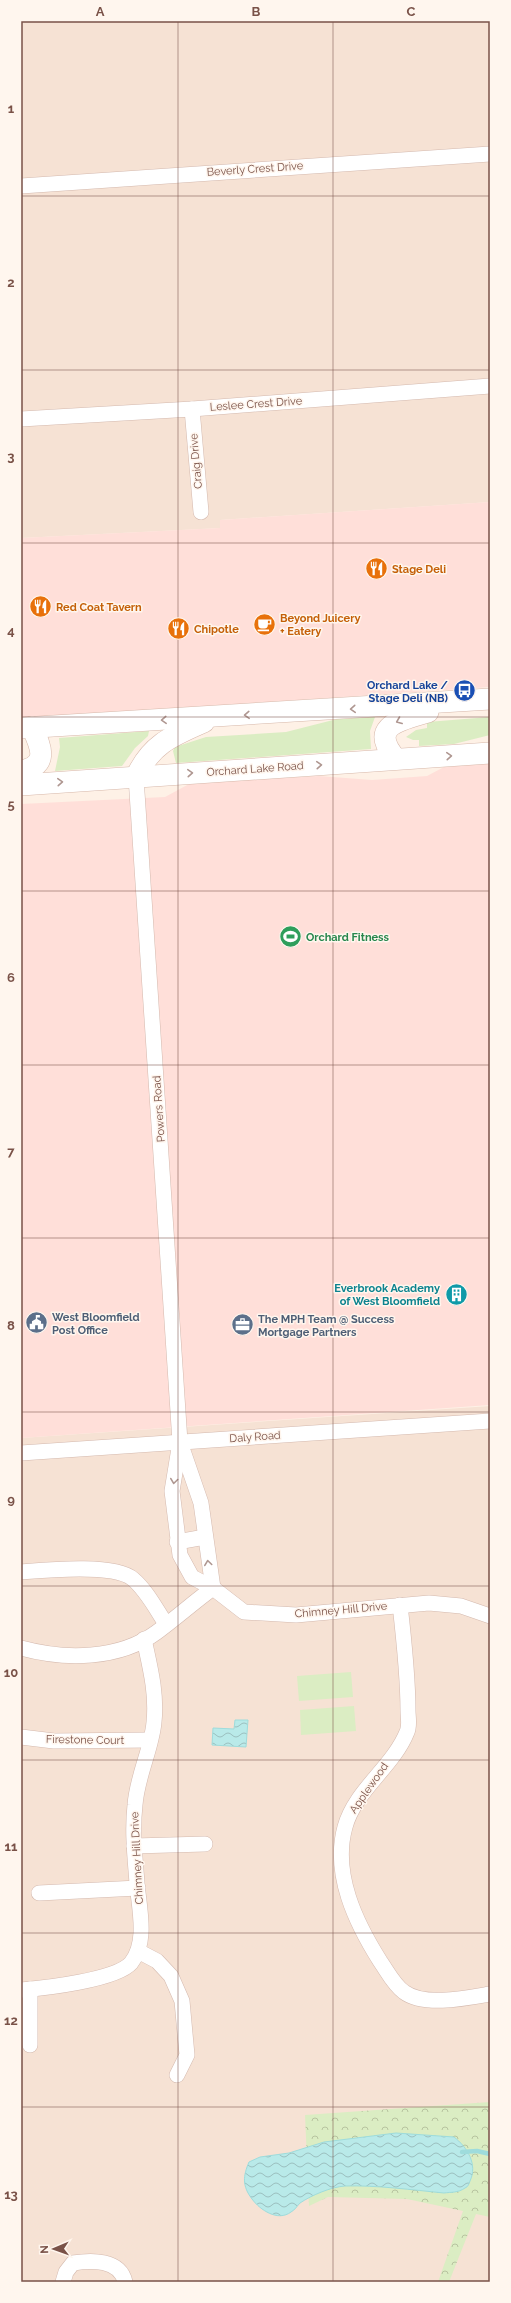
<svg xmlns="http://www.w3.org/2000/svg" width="511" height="2303" viewBox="0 0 511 2303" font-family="Raleway,sans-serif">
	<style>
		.residential { fill: #f6e2d4 }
		.commercial { fill: #ffdfd9 }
		.green { fill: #dbedc3 }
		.park { fill: url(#park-crowns) }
		.water { fill: url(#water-waves); stroke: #9edcdc }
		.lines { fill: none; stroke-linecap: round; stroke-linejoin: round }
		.stream { stroke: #9edcdc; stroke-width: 4.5 }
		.minor-casing { stroke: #d4b9ae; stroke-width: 16 }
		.secondary-casing { stroke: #d7b8aa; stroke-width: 22 }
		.minor { stroke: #fff; stroke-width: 15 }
		.secondary { stroke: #fff; stroke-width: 21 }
		.oneway { stroke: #af9791 }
		.grid { fill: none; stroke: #7a5248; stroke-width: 1; stroke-opacity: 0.55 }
		.labels { text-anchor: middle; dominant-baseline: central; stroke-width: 3; stroke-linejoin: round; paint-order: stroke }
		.street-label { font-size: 11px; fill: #7a5248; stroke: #fff6ee }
		.food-label { font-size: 11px; font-weight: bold; fill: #c56008; stroke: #fff6ee; text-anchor: start }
		.transit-label { font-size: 11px; font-weight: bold; fill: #164399; stroke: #fff6ee; text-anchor: end }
		.leisure-label { font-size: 11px; font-weight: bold; fill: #27864d; stroke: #fff6ee; text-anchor: start }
		.culture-label { font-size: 11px; font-weight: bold; fill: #0d838f; stroke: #fff6ee; text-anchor: end }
		.service-label { font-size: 11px; font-weight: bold; fill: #4e5e75; stroke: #fff6ee; text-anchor: start }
		.neatline { fill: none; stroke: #7a5248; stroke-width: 1.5 }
		.grid-label { font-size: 13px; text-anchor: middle; font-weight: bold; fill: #7a5248 }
	</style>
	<defs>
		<pattern id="park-crowns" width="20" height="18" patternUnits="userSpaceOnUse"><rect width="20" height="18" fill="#dbedc3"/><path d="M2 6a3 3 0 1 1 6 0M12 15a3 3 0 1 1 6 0" fill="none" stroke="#b7c3a0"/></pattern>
		<pattern id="water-waves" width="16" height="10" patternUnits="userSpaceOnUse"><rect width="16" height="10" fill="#b9eae9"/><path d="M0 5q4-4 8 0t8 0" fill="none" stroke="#9bc0bf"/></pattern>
	</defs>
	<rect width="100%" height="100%" fill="#fef1e6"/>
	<!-- residential -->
	<g class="residential">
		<path d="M21,21H490V502L220,520L221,528L21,538Z"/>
		<path d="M490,1406V2282H21V1438Z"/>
	</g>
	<!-- commercial -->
	<g class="commercial">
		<path d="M490,502V687L21,719V538L220,528V520Z"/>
		<path d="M490,763V1405L21,1438V804L165,797L191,783L319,776L372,780L427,776L444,767Z"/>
	</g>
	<!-- green -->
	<g class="green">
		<path d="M375,717L370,731L371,749L176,763L173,751L175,747L206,737L286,732L337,719Z"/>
		<path d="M490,717V735L454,744L419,746V740H413L406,737L416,730L427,728V722Z"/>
		<path d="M149,731L148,736L135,748L122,766L55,771L60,747L59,738Z"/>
		<path d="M351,1672L353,1697L299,1701L297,1676Z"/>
		<path d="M354,1706L356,1731L301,1735L300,1710Z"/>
	</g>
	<!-- park -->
	<path class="park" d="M490,2102V2217L476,2214L449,2282H438L463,2211L407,2199L328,2197L309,2206L305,2115Z"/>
	<!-- water -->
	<g class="water">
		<path d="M235,1720H248L246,1747L212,1745L213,1728L234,1729Z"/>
		<path d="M396,2133L454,2137C467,2147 478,2164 470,2181C469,2184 468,2187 465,2188C458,2193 451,2192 444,2193C413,2190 376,2185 345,2186C331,2187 312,2195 300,2203C297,2206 295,2210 291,2212C278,2222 260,2210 252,2199C242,2186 243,2176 249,2162L260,2157L289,2153L324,2142Z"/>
	</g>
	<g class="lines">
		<!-- stream -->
		<path class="stream" d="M462,2152L477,2151L490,2154"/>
		<defs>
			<g id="minor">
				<path d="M21,186L490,154"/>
				<path d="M192,409L201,512"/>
				<path d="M21,419L192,409L490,386"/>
				<path d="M136,777L180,1442L172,1491L180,1555L192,1577L213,1588L244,1612L296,1615L429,1603L461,1606L490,1616"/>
				<path d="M181,1445L201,1503L213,1588"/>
				<path d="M21,1453L490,1421"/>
				<path d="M177,1542L205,1537"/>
				<path d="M21,1572C46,1570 114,1563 133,1579C147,1591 156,1609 166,1624"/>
				<path d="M400,1605C404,1640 408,1675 408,1711C408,1717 410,1726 407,1732C393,1767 355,1790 345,1827C332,1874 356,1923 380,1961C387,1971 394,1985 404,1992C424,2007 467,1998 490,1994"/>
				<path d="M21,1648C65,1660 119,1660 157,1632C176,1618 194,1602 213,1588"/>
				<path d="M21,1737L54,1741L150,1740"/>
				<path d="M134,1846L205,1844"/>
				<path d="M39,1893L138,1888"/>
				<path d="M138,1951L157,1961L171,1976L182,2001L187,2055L177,2075"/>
				<path d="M21,1990C45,1988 116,1980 131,1963C148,1942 139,1908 137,1883C135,1857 132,1831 135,1805C137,1776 152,1748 154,1722C157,1693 150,1667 144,1639"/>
				<path d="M30,2045V1989"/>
				<path d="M63,2282L66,2272L73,2263C91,2260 120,2259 125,2282"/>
			</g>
			<g id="secondary">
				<path d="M21,728L490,699"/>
				<path d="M396,759C367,725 402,720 428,712"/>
				<path d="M21,771C50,765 41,747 32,727"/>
				<path d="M136,777C151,744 172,736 204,722"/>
				<path d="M21,785L490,753"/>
			</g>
		</defs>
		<!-- minor casing -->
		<use href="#minor" class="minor-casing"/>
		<!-- secondary casing -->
		<use href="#secondary" class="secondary-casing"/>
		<!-- minor -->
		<use href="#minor" class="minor"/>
		<!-- secondary -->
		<use href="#secondary" class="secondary"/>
	</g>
	<!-- one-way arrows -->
	<defs><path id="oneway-chevron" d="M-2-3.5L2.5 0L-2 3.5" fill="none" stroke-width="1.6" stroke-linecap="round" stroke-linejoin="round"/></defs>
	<g class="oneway">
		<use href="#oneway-chevron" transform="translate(353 709) rotate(176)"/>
		<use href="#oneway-chevron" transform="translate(247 715) rotate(177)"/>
		<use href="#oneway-chevron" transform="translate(164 720) rotate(177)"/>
		<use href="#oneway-chevron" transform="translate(399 721) rotate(158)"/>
		<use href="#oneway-chevron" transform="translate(449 756) rotate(-4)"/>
		<use href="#oneway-chevron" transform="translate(319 765) rotate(-4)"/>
		<use href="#oneway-chevron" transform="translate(190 773) rotate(-4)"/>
		<use href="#oneway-chevron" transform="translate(60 782) rotate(-4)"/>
		<use href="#oneway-chevron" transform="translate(174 1481) rotate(98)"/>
		<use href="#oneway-chevron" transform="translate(208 1563) rotate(-98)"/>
	</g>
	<!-- grid -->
	<path class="grid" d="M178,21V2282M333,21V2282M21,196H490M21,370H490M21,543H490M21,717H490M21,891H490M21,1065H490M21,1238H490M21,1412H490M21,1586H490M21,1760H490M21,1933H490M21,2107H490"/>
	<!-- icons -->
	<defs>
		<symbol id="restaurant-disc" viewBox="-11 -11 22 22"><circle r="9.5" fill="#e8710a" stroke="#fff6ee"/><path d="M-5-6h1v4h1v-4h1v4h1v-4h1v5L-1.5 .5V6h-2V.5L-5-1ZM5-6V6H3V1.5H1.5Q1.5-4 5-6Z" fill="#fff"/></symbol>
		<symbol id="cafe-disc" viewBox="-11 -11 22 22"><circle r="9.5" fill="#e8710a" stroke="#fff6ee"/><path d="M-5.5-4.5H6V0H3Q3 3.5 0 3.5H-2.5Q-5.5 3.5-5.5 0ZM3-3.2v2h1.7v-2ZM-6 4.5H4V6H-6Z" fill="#fff"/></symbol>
		<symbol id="bus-disc" viewBox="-11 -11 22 22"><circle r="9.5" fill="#1a4fb4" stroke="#fff6ee"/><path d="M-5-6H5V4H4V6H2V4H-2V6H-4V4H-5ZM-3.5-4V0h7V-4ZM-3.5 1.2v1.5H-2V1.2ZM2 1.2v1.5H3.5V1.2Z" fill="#fff"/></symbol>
		<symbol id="stadium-disc" viewBox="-11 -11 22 22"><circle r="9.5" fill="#2e9e5b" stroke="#fff6ee"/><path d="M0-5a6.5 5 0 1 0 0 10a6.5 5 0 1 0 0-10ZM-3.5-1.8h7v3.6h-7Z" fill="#fff"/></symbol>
		<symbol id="building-disc" viewBox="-11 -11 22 22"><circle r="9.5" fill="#0f9aa8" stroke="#fff6ee"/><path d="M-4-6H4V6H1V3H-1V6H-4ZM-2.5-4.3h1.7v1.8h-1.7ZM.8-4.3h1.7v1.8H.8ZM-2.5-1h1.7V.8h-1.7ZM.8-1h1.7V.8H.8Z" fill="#fff"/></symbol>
		<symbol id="civic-disc" viewBox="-11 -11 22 22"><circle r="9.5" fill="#5c6f8a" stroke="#fff6ee"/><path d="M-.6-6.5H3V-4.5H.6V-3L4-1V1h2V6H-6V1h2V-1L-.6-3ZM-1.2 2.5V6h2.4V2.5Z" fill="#fff"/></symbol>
		<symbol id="office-disc" viewBox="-11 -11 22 22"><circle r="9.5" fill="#5c6f8a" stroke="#fff6ee"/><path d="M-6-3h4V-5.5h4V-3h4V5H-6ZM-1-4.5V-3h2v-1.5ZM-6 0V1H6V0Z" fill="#fff"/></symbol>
	</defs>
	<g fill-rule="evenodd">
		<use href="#restaurant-disc" x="364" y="556" width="25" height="25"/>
		<use href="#restaurant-disc" x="28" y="594" width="25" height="25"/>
		<use href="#cafe-disc" x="252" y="612" width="25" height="25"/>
		<use href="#restaurant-disc" x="166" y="616" width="25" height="25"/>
		<use href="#bus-disc" x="452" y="678" width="25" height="25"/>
		<use href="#stadium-disc" x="278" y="924" width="25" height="25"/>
		<use href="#building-disc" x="444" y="1282" width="25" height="25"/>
		<use href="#civic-disc" x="24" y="1310" width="25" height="25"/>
		<use href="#office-disc" x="230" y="1312" width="25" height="25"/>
	</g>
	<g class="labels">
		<!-- street labels -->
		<g class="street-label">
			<text transform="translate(255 169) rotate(-4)">Beverly Crest Drive</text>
			<text transform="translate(256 404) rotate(-4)">Leslee Crest Drive</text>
			<text transform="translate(196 461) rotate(-95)">Craig Drive</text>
			<text transform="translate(255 769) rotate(-4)">Orchard Lake Road</text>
			<text transform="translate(159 1109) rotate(-94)">Powers Road</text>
			<text transform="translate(255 1437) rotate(-4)">Daly Road</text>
			<text transform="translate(341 1610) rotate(-5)">Chimney Hill Drive</text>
			<text transform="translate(85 1740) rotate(1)">Firestone Court</text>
			<text transform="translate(369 1788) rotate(-55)">Applewood</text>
			<text transform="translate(137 1858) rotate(-93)">Chimney Hill Drive</text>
		</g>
		<!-- food labels -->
		<g class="food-label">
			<text x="392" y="569">Stage Deli</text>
			<text x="56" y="607">Red Coat Tavern</text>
			<text x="280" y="618">Beyond Juicery<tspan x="280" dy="13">+ Eatery</tspan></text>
			<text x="194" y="629">Chipotle</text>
		</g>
		<!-- transit labels -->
		<g class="transit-label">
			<text x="448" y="685">Orchard Lake /<tspan x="448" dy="13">Stage Deli (NB)</tspan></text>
		</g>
		<!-- leisure labels -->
		<g class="leisure-label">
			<text x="306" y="937">Orchard Fitness</text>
		</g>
		<!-- culture labels -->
		<g class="culture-label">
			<text x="440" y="1288">Everbrook Academy<tspan x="440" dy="13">of West Bloomfield</tspan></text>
		</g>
		<!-- service labels -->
		<g class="service-label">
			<text x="52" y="1317">West Bloomfield<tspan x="52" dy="13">Post Office</tspan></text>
			<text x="258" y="1319">The MPH Team @ Success<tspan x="258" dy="13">Mortgage Partners</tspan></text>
		</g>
	</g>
	<!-- border -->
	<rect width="511" height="2303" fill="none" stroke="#fff6ee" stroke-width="44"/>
	<!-- north arrow -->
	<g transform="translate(54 2249) rotate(268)" stroke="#fff6ee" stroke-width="3" paint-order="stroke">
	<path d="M0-3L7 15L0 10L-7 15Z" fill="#7a5248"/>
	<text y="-6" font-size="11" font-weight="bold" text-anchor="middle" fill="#7a5248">N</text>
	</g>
	<rect x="22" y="22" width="467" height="2259" class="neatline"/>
	<g class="grid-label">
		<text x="100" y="16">A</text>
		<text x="256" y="16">B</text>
		<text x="411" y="16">C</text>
		<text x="11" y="113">1</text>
		<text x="11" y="287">2</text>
		<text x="11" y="461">3</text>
		<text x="11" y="635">4</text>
		<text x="11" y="809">5</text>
		<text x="11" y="982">6</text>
		<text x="11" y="1156">7</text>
		<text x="11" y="1330">8</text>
		<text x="11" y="1504">9</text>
		<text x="11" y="1677">10</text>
		<text x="11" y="1851">11</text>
		<text x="11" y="2025">12</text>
		<text x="11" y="2199">13</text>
	</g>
</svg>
